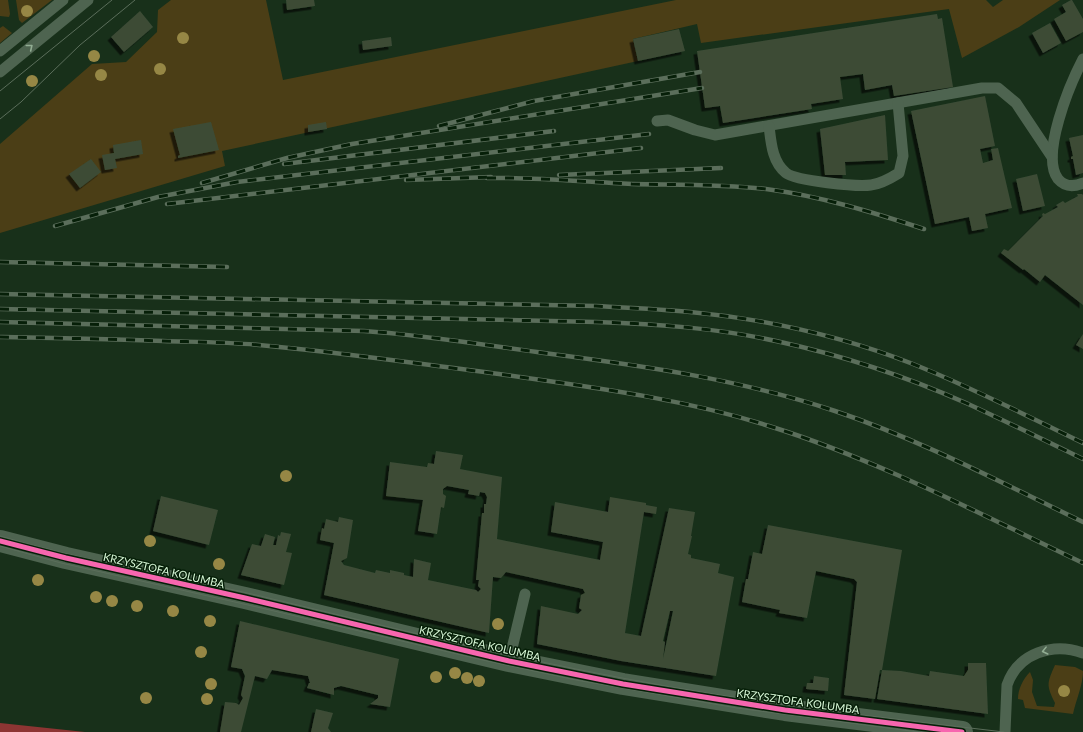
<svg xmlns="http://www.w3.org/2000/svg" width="1083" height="732" viewBox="0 0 1083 732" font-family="Lato,sans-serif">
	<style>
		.green { fill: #4b3e16 }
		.water { fill: #8d3533 }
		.building { fill: #3c4c36; fill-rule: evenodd; filter: url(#shadow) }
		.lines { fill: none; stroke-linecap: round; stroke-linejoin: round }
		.lane { stroke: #4e6450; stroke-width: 11 }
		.secondary { stroke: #4e6450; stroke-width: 22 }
		.tram { stroke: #5b6e5b; stroke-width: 1 }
		.rail-casing { stroke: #5b6e5b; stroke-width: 4.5 }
		.rail { stroke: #061f08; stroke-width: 3; stroke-dasharray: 9; stroke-linecap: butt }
		.cycleway-casing { stroke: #061f08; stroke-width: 8 }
		.cycleway { stroke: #f766af; stroke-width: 5 }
		.tree { fill: #968745 }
		.oneway { stroke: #92ad93 }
		.labels { text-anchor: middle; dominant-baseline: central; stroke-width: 3; stroke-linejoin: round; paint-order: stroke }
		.street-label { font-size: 11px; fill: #d7f6d6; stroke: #061f08 }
	</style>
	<defs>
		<filter id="shadow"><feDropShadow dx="-3.5" dy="3.5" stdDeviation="0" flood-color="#0009"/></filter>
	</defs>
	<rect width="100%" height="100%" fill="#18301a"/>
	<!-- green -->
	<g class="green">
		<path d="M0,0H8L10,14L9,17L0,16Z"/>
		<path d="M16,0H52L22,23L19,20Z"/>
		<path d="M171,0H266L283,80L676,0H986L993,7L1003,0H1060L1019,27L962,58L949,9L701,43L697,24L633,39L638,61L222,151L225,166L0,233V144L92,64L126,62L157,32L158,10Z"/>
		<path d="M3,26L12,33L0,43V28Z"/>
		<path d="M1055,665L1075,667L1083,671C1083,685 1076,700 1073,714L1025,708L1023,700L1018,699C1018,689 1023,679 1030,672L1033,680L1032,692L1037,706L1054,707L1055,703C1046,685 1047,683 1055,665Z"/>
	</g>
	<!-- water -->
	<path class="water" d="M0,723L85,732H0Z"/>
	<!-- building -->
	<g class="building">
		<path d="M286,0H314L315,6L287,10Z"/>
		<path d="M1071,0H1072L1083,19V32L1066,41L1054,19L1066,12L1062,5Z"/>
		<path d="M140,11L153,27L124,52L111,37Z"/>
		<path d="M937,14L938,19L942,18L953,87L894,96L892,85L865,90L863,74L840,77L843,99L811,104L812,109L723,123L720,106L705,108L697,51Z"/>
		<path d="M1050,23L1061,43L1043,53L1032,33Z"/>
		<path d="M679,29L685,51L638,61L633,39Z"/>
		<path d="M391,37L392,46L363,50L362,41Z"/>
		<path d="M985,96L995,146L980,149L983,163L993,160L991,149L998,148L1012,208L985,214L988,228L972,231L969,217L935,224L911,111Z"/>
		<path d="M885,115L888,160L845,162L846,175H825L820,129Z"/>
		<path d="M211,122L219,150L178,158V156L180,155L173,129Z"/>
		<path d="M326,122L327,129L308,132V125Z"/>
		<path d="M1083,135V173L1076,175L1073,159H1071V157L1073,156L1069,138Z"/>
		<path d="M141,140L143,154L115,159L117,168L105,170L102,155L114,153L113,145Z"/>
		<path d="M91,159L101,172L80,188L69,174Z"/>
		<path d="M1037,174L1045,206L1023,211L1016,179Z"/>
		<path d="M1077,194H1082L1083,195V305L1045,275L1040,282L1024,269L1023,270L1001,253L1004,249L1008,251L1043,216L1042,215L1043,213L1045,214L1058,207L1056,205L1063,201L1065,203L1078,196Z"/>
		<path d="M1083,334V349L1076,345Z"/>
		<path d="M436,451L463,455L460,469L502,477L497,539L600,560L603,542L551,532L555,502L608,512L610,497L646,503V505L657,507L656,514L644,512L625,633L641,636L669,508L695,512L691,536H692L688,554L691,555V558L720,564L718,573L734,577L716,676L621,661L537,644L541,606L578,614L582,610L579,608L581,595L585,593L583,589L506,572L501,578L493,577L489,633L324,595L334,543L320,540L322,528L324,529L326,519L338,522L339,517L353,520L347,558L341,561L344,565L375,573L376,570L390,573V570L404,573V575L413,577L414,559L431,563L428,580L476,590L478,592L481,589L478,586L479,580H476L482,513H484V504H486L487,497L485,493L480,492L479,496L468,494L469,490L447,486L443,489V494L446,496L444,508L441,507L437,534L418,531L423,500L386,496L390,462L427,467L428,463L434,464ZM670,611H673L663,659L665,642L663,641Z"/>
		<path d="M161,496L218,510L209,545L153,531Z"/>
		<path d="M768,525L902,550L882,670H880L875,699L844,695L857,582L854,579L816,571L807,618L779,613L780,610L742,602L746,579H748L753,552L762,554Z"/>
		<path d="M281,532L291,534L286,552L292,553L284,585L241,575L252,544L261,546L265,534L275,537L273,545H276L278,535L280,536Z"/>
		<path d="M240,621L399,659L390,707L370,704L378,698V695L341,686L334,688V695L307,688L309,683H310L308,676L272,670L267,679L255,676L241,732H220L225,702L236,703L239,705L243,698L241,695L245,676L242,669L231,667Z"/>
		<path d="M968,663H986L988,714L877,699L882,670L901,671L929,676L930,671L964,676L968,670Z"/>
		<path d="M814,676L829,678L828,691L806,689L807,683H813Z"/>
		<path d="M316,709L333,713L328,728L331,732H311Z"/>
	</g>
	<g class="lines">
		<!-- lane -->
		<g class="lane">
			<path d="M0,51L63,0"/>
			<path d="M1083,59C1070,84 1040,155 1058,179C1065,187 1074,187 1083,183"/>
			<path d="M0,72L88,0"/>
			<path d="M657,121L668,120L695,130L715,135L982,88H998L1016,103L1052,157"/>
			<path d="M769,126C771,142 772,162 786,173C796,181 858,187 871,185C880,184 891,178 899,173L903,156L898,103"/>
			<path d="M509,661L525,594"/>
			<path d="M1005,732L1007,685C1018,653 1053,642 1083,653"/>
		</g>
		<!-- secondary -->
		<path class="secondary" d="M0,541L66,558L245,598L509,661L623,684L785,710L962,732"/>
		<!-- tram -->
		<g class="tram">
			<path d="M0,91L112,0"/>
			<path d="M0,119L21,102L80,45L135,0"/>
			<path d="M0,536C84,561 171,575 256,595C377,624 499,655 622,678C748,702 876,717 1004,732"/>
			<path d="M0,546L61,563L257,607L487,661L576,680L737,708L918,732"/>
		</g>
		<defs>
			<g id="rail">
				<path d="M439,126L534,101L700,72"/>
				<path d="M284,164L554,131"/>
				<path d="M559,175L721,168"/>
				<path d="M487,178C536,177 584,182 632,184C677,185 721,184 766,189C820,196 872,212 924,229"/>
				<path d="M406,180L491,177"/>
				<path d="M202,183L287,158L352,144L702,88"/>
				<path d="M167,204L641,148"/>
				<path d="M55,226L158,197L237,182L649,134"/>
				<path d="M0,262L227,267"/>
				<path d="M0,294L596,306C627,308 659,309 690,312C765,319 842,336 913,364C971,387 1027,416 1083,443"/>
				<path d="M0,309L596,322C657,324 717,328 776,341C841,355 905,376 966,403C1005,421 1044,440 1083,459"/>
				<path d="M0,322L364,331C424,335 484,345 544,353C644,366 739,379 835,411C921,440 1002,483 1083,522"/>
				<path d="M0,337C54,338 109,339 163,341C195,342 227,342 259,345C339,352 419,364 499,374C590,387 681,398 769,426C878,460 980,514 1083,563"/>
			</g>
		</defs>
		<!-- rail casing -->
		<use href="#rail" class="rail-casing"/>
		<!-- rail -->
		<use href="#rail" class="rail"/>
		<defs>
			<path id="cycleway" d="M0,541L66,558L245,598L509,661L623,684L785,710L962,732"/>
		</defs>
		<!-- cycleway casing -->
		<use href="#cycleway" class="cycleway-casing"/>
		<!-- cycleway -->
		<use href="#cycleway" class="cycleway"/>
	</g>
	<!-- trees -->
	<g class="tree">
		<circle cx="27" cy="11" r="6"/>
		<circle cx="183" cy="38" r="6"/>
		<circle cx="94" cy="56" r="6"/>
		<circle cx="160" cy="69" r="6"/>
		<circle cx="101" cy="75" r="6"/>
		<circle cx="32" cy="81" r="6"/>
		<circle cx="286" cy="476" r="6"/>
		<circle cx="150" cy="541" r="6"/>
		<circle cx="219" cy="564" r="6"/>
		<circle cx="38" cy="580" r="6"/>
		<circle cx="96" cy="597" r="6"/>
		<circle cx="112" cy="601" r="6"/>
		<circle cx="137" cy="606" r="6"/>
		<circle cx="173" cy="611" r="6"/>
		<circle cx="210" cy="621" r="6"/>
		<circle cx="498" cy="624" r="6"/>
		<circle cx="201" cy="652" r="6"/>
		<circle cx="455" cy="673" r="6"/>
		<circle cx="436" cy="677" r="6"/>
		<circle cx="467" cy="678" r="6"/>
		<circle cx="479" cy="681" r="6"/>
		<circle cx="211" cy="684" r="6"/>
		<circle cx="1064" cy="691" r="6"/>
		<circle cx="146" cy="698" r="6"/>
		<circle cx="207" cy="699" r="6"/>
	</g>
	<!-- one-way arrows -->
	<defs><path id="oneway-chevron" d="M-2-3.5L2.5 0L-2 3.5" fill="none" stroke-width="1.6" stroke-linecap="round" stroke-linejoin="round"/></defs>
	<g class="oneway">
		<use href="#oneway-chevron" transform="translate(30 47) rotate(-39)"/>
		<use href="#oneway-chevron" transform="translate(1045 651) rotate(166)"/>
	</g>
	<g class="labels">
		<!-- street labels -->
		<g class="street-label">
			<text transform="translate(164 570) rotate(13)">KRZYSZTOFA KOLUMBA</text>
			<text transform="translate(480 643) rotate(13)">KRZYSZTOFA KOLUMBA</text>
			<text transform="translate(798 701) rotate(8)">KRZYSZTOFA KOLUMBA</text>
		</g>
	</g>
</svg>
